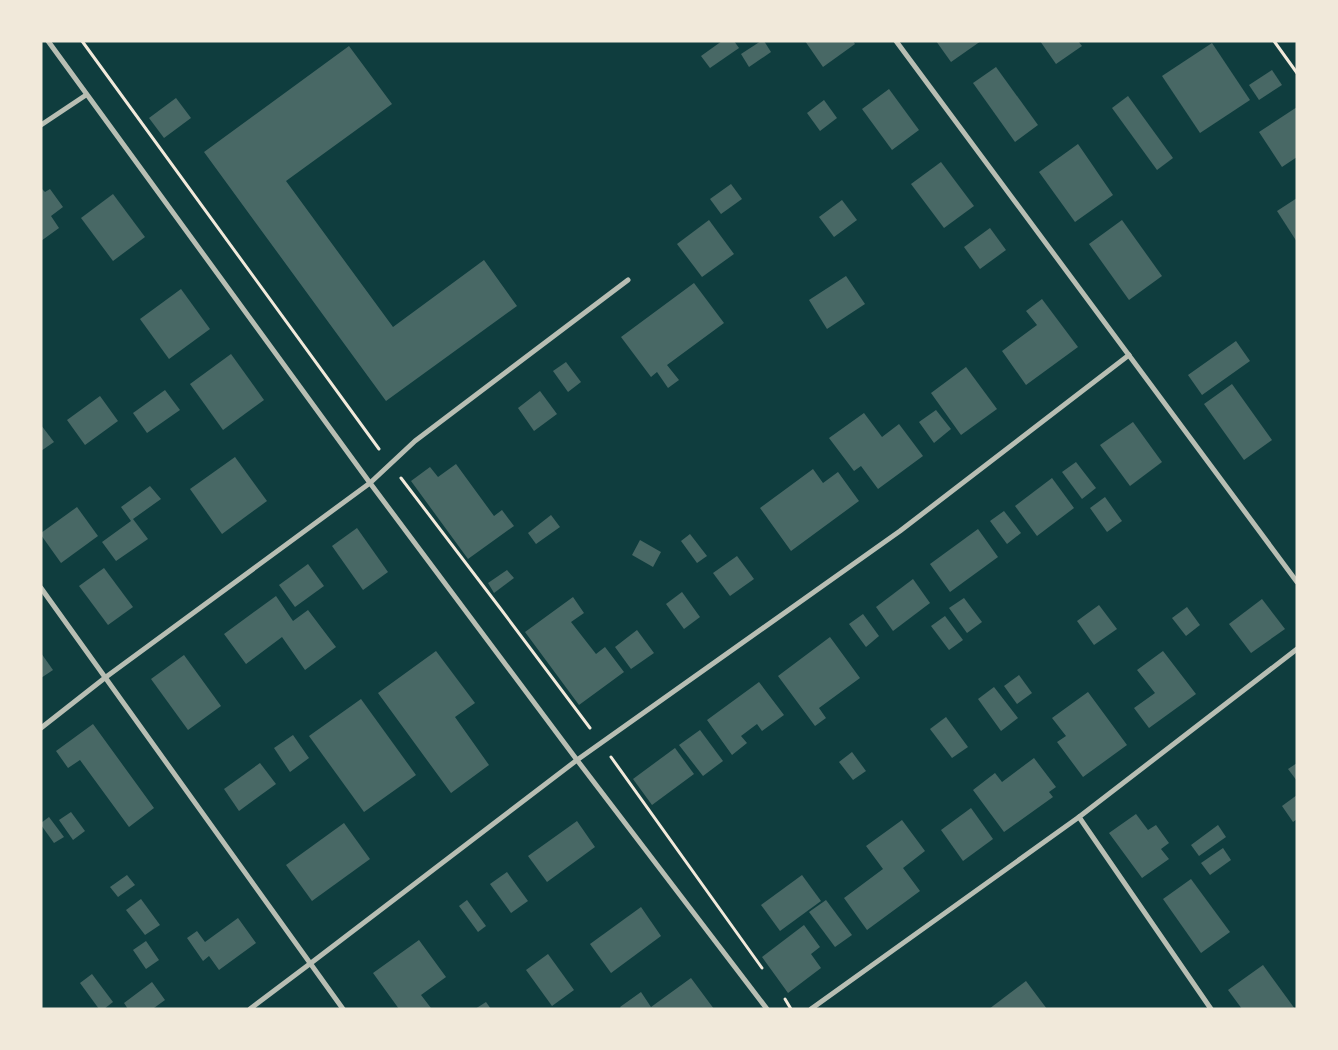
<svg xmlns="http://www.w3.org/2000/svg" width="1338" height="1050" viewBox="0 0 1338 1050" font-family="'DM Sans',sans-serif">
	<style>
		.building { fill: #486865 }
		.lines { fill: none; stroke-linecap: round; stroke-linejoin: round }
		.path { stroke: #f1e9da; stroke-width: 3 }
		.minor { stroke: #b8beb3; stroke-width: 5 }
	</style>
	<rect width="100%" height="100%" fill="#0f3d3e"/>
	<!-- building -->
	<g class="building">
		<path d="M722,41H734L739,48L710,68L701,56Z"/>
		<path d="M761,41H764L771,52L749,67L741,54Z"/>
		<path d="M805,41H853L855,44L823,67Z"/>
		<path d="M936,41H981L951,62Z"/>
		<path d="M1040,41H1078L1082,46L1056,64Z"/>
		<path d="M1212,43L1250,100L1200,133L1162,76Z"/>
		<path d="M349,46L392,104L286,181L393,327L484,260L517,306L386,401L204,152Z"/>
		<path d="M996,67L1038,125L1015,142L973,83Z"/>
		<path d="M1272,70L1282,85L1259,100L1249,85Z"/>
		<path d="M889,89L919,130L892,150L862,109Z"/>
		<path d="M1128,96L1173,158L1157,170L1112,108Z"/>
		<path d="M176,98L191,118L164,138L149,118Z"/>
		<path d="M824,100L837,118L820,131L807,113Z"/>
		<path d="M1297,107V157L1282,167L1259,132Z"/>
		<path d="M1078,144L1113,195L1075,222L1039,172Z"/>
		<path d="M941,162L974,206L944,228L911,184Z"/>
		<path d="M731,184L742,199L721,214L710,199Z"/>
		<path d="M41,188L45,192L50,189L63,207L51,216L59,228L41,241Z"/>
		<path d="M113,194L145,237L113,261L81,218Z"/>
		<path d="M1297,198V242L1277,211Z"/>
		<path d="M842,200L857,220L834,237L819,217Z"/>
		<path d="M709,220L734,254L702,277L677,244Z"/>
		<path d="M1122,220L1162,276L1129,300L1089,244Z"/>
		<path d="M990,228L1006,250L980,269L964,247Z"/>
		<path d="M846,276L865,304L827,329L809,300Z"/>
		<path d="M694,283L724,323L667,365L679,380L668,388L657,372L651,377L621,337Z"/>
		<path d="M181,289L210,329L169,359L140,319Z"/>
		<path d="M1042,299L1078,347L1026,385L1002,351L1037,325L1026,311Z"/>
		<path d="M1236,341L1250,361L1202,395L1188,375Z"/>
		<path d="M231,354L264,400L223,430L190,384Z"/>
		<path d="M566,362L581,382L568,392L553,371Z"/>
		<path d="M966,367L997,409L961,435L931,393Z"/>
		<path d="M1232,384L1272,440L1244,460L1204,404Z"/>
		<path d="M165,390L180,410L147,433L133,413Z"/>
		<path d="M540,391L557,414L534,431L518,408Z"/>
		<path d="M100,396L118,421L85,445L67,420Z"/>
		<path d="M936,410L951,429L934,443L919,422Z"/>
		<path d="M864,413L882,437L899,424L923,456L878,489L861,466L854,471L829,438Z"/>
		<path d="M1133,422L1162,462L1130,486L1100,445Z"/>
		<path d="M41,425L54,442L41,451Z"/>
		<path d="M235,457L267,501L222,534L190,489Z"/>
		<path d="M1076,462L1096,488L1082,499L1062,472Z"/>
		<path d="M456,464L494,516L502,510L514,526L468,559L411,481L430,467L438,477Z"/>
		<path d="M813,469L823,483L838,472L859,501L791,551L760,508Z"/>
		<path d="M1052,478L1074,508L1037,536L1015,506Z"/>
		<path d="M150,486L161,499L133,519L148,539L116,561L102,542L131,521L121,507Z"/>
		<path d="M1105,497L1122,521L1107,532L1090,508Z"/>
		<path d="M77,507L98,536L61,563L41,535V533Z"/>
		<path d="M1004,511L1021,533L1007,544L990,521Z"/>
		<path d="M551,515L560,527L536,544L528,533Z"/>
		<path d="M357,528L388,572L363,590L332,546Z"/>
		<path d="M978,529L998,557L950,592L930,564Z"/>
		<path d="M690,534L707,556L697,563L681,541Z"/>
		<path d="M640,540L661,552L653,567L632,555Z"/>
		<path d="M737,556L754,579L730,596L713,573Z"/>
		<path d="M308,564L324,586L295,607L279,585Z"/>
		<path d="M104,568L133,607L108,625L79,586Z"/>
		<path d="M507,570L514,578L494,593L488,583Z"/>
		<path d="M913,579L930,603L893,631L876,607Z"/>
		<path d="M682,592L700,617L684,629L666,604Z"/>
		<path d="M276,596L293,621L308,610L336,647L305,670L282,637L246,664L224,634Z"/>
		<path d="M573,597L584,613L571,622L596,654L605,647L624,672L579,705L525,632Z"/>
		<path d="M964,598L982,622L967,633L949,608Z"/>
		<path d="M1262,599L1285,629L1251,653L1229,624Z"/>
		<path d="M1099,605L1117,629L1094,645L1077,621Z"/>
		<path d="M1187,607L1200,625L1186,636L1172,618Z"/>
		<path d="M863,614L879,636L866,647L849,624Z"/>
		<path d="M945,616L963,640L949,650L931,626Z"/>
		<path d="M637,630L654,653L631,669L615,647Z"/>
		<path d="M830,637L860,678L819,708L826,718L815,726L778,676Z"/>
		<path d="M436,651L475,703L455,717L489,765L451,793L378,693Z"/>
		<path d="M1163,651L1196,694L1149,728L1134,708L1155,693L1137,670Z"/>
		<path d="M41,653L53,670L41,678Z"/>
		<path d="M184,655L221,706L188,730L151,679Z"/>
		<path d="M1019,675L1032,693L1017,704L1004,686Z"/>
		<path d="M759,682L784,715L762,731L757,724L741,736L747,743L732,755L707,720Z"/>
		<path d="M994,687L1018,718L1001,731L978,699Z"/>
		<path d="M1088,692L1127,745L1083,777L1057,742L1066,736L1052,718Z"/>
		<path d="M361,699L416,775L364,812L309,736Z"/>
		<path d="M946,717L968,747L952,758L930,729Z"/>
		<path d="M93,724L154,808L129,827L80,760L68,768L56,751Z"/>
		<path d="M700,730L723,761L703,776L679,745Z"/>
		<path d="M293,735L309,758L290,772L274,748Z"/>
		<path d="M675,748L694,774L652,805L633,779Z"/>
		<path d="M852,752L866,771L853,780L839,762Z"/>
		<path d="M1034,758L1056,787L1049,792L1053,797L1004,832L973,790L995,773L1002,782Z"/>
		<path d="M260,763L276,784L239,811L224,789Z"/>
		<path d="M1297,763V781L1288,769Z"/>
		<path d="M1297,795V819L1293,822L1282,806Z"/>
		<path d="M971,808L993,839L963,861L941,830Z"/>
		<path d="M71,812L85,831L73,840L59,820Z"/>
		<path d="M1136,814L1148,830L1156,825L1169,843L1161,849L1169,859L1142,878L1109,833Z"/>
		<path d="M49,817L64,837L54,843L41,825V823Z"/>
		<path d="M902,820L925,851L903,868L920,891L867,930L844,898L883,869L866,846Z"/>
		<path d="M577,821L595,847L547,882L528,856Z"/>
		<path d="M344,823L370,859L312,901L286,865Z"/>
		<path d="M1218,825L1226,837L1199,856L1191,845Z"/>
		<path d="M1223,848L1231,860L1210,875L1201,863Z"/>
		<path d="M507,872L528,901L511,913L490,884Z"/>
		<path d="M127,875L135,885L118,897L110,887Z"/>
		<path d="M802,875L821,901L780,931L761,905Z"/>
		<path d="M1191,879L1230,932L1201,953L1163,899Z"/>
		<path d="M141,899L160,925L145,935L126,910Z"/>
		<path d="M467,900L486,926L478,932L459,906Z"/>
		<path d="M826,900L852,935L835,947L809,912Z"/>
		<path d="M641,907L661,936L611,973L590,944Z"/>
		<path d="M238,918L256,943L219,970L209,956L203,961L187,938L197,931L205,942Z"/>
		<path d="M804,925L820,947L811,954L821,968L788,993L762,957Z"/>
		<path d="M419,940L446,977L421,995L431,1008L429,1009H399L373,973Z"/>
		<path d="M146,941L159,960L146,969L133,950Z"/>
		<path d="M548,954L574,990L552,1006L526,970Z"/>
		<path d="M1263,965L1295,1009H1242L1228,990Z"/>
		<path d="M92,974L113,1002L104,1009H99L80,983Z"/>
		<path d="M691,978L714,1009H621L620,1007L641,992L651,1007Z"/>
		<path d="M1026,981L1047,1009H989Z"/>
		<path d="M152,982L165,1000L154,1008V1009H128L124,1003Z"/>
		<path d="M486,1002L491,1009H475Z"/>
	</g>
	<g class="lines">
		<!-- path -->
		<g class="path">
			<path d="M82,41L379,449"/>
			<path d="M1274,41L1297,73"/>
			<path d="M401,478L500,608L590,728"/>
			<path d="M611,757L762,968"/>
			<path d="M785,999L791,1009"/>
		</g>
		<!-- minor -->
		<g class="minor">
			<path d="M48,41L370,483L577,760L767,1009"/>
			<path d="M896,41L1297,582"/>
			<path d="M41,125L86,95"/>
			<path d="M41,588L343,1009"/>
			<path d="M41,728L106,677L370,483L415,441L628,280"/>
			<path d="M1079,817L1211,1009"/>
			<path d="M250,1009L311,963L577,760L900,531L1129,355"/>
			<path d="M811,1009L1079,817L1297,649"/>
		</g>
	</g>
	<!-- border -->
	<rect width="1338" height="1050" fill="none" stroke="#f1e9da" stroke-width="85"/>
</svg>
